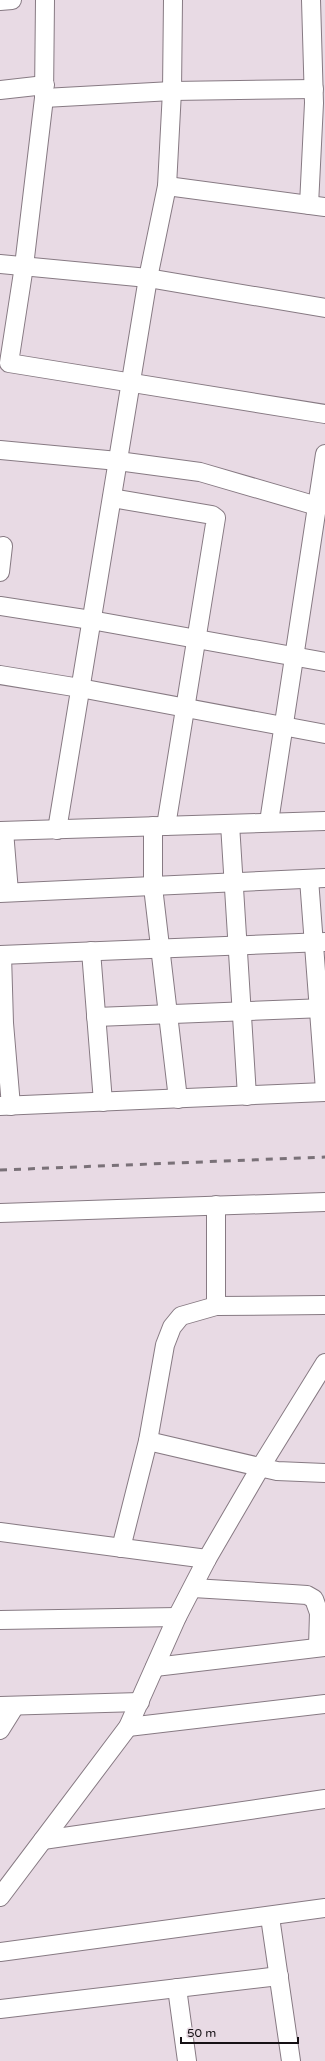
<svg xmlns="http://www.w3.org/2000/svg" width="325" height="2061" viewBox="0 0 325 2061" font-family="'Varela Round',sans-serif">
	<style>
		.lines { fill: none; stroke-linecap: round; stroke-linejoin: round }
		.minor-casing { stroke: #877a83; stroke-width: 20 }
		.minor { stroke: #fff; stroke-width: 18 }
		.rail { stroke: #7a7178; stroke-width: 3; stroke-dasharray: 7 7; stroke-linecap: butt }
	</style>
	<rect width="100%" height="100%" fill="#e8dae4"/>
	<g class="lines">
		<defs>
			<g id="minor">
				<path d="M45,0L44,98L24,266L9,363L325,414"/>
				<path d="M0,1L12,0"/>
				<path d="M0,90L45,85"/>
				<path d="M44,98L172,91L314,89"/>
				<path d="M167,186L325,207"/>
				<path d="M309,205L314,103L311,0"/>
				<path d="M0,264L148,278L325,308"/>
				<path d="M0,450L118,461L200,472L317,506"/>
				<path d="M112,498L212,515L216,518L166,826"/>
				<path d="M0,572L3,546"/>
				<path d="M0,606L91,620L325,662"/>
				<path d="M0,675L80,688L325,734"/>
				<path d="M269,822L325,454"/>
				<path d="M230,824L247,1096"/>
				<path d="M153,826V887L178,1099"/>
				<path d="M57,830L148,278L167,186L172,91L173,0"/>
				<path d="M0,831L325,821"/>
				<path d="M4,831L9,892"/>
				<path d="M309,879L325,1090"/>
				<path d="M0,893L325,878"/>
				<path d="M91,951L103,1102"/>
				<path d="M0,955L325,942"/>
				<path d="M2,955L4,1023L11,1106"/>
				<path d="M96,1017L325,1008"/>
				<path d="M0,1106L325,1092"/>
				<path d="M216,1205V1306"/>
				<path d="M0,1213L325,1202"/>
				<path d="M148,1441L277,1471L325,1473"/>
				<path d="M0,1532L207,1559"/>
				<path d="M121,1548L148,1441L165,1345L172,1327L181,1316L216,1306L325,1305"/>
				<path d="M193,1588L292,1594L307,1595L314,1599L319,1613L318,1647"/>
				<path d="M0,1620L177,1617"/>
				<path d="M155,1667L325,1647"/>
				<path d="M0,1706L140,1702"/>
				<path d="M128,1727L325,1704"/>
				<path d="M0,1730L15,1706"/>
				<path d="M43,1840L325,1799"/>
				<path d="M0,1897L128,1727L177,1617L207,1559L260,1468L325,1363"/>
				<path d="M270,1917L291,2061"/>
				<path d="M0,1952L325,1908"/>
				<path d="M177,1988L187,2061"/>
				<path d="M0,2009L279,1976"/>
			</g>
		</defs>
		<!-- minor casing -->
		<use href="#minor" class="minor-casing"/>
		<!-- minor -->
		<use href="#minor" class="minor"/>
		<!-- rail -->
		<path class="rail" d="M0,1170L325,1157"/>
	</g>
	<!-- scale -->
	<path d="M181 2037v6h117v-6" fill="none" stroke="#151014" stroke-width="2"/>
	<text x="187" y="2037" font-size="12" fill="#151014" stroke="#e8dae4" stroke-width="3" paint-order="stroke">50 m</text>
</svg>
